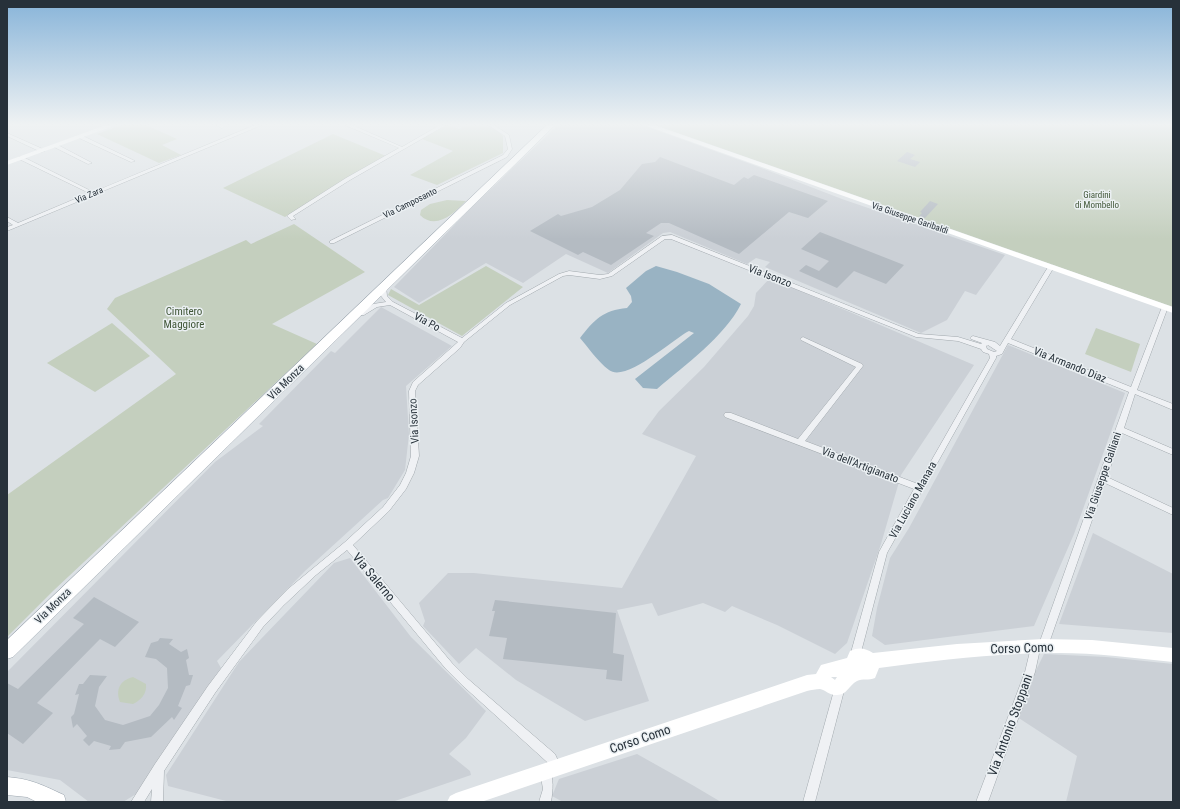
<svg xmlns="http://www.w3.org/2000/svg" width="1180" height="809" viewBox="0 0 1180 809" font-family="'Roboto Condensed',sans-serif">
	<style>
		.built { fill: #cbd0d6 }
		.green { fill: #c4cfbe }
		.water { fill: #99b3c3 }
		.building { fill: #b4bbc2 }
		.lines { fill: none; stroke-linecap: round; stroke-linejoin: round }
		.street-casing { stroke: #a2a9ae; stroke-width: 1 }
		.primary-casing { stroke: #9da7b0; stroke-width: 1 }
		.street { fill: #eff1f4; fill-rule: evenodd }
		.secondary { fill: #fff; fill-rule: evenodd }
		.primary { fill: #fff; fill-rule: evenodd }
		.labels { text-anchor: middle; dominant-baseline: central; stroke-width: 3; stroke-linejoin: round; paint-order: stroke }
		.far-street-label { font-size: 9px; fill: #27313a; stroke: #ebf0f3 }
		.far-park-label { font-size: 9px; fill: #3f5536; stroke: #ebf0f3 }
		.street-label { font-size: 11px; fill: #27313a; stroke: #ebf0f3 }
		.park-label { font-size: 11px; fill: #3f5536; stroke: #ebf0f3 }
		.near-street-label { font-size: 13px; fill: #27313a; stroke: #ebf0f3 }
	</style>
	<rect width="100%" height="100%" fill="#dce1e5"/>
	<!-- built -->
	<g class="built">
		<path d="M558,125H642L756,166L842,199L1005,255L976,295L965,291L947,320L921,333L765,267L770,262L756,258L747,264L670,232L663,233L608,273L566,254L523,283L486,263L419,303L394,287L475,204Z"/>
		<path d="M770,278L974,365L901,475L881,544L847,643L835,654L777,625L732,606L725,612L703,603L658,616L652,603L617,610L649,701L585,721L516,680L476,648L459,664L423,626L425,621L419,603L448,573H474L622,588L696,456L642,434L659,411L704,367L748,316L754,306L756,293Z"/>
		<path d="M381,307L452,346L406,386L409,434L405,470L388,498L383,500L305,571L217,661L221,668L136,794L123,802H89L60,780L7,770V672L215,462L263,426L259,424L331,351L335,353Z"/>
		<path d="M1008,345L1125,393L1074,534L1034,626L885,645L872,636L877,608L890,558L909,528Z"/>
		<path d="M1093,533L1173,574V633L1059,624Z"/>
		<path d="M350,558L411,637L486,711L466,738L449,754L470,771L471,775L392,802H230L168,786L166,775L239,662L334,563Z"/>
		<path d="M1044,654L1106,657L1173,664V802H1066L1077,756L1014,715Z"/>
		<path d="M637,754L694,786L721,802H563L552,796L559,779Z"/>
	</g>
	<!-- green -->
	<g class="green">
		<path d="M122,125H146L177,139L162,145L181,155L159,163L97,134Z"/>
		<path d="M447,125L459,129C472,122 494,125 503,136V153L437,185L410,175L453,151L422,139Z"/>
		<path d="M655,125H1173V307Z"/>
		<path d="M333,134L386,156L285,217L223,188Z"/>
		<path d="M447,200L466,201C454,213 436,231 420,215L421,210L430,204Z"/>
		<path d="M294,224L365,272L272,324L317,344L53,591L7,637V495L176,374L107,309L115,298L246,240L251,244Z"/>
		<path d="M486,266L523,287L462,336L388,295L391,289L419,305Z"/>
		<path d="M112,323L150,356L95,392L47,363Z"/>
		<path d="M1096,328L1140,344L1131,372L1085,354Z"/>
		<path d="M133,677L146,684C147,694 141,700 133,704L120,702C115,690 120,680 133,677Z"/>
	</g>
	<!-- water -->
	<path class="water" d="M656,266L677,272L709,284L741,304C725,336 684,366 657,389L643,388L635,379L694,333L689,331C673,339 626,383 609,370C597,361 589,348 580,338C594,320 603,310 627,308L632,302L631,296L626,288L646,271Z"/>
	<!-- building -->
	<g class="building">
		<path d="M907,152L915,155L910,159L920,162L915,167L897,161Z"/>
		<path d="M660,157L734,185L744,177L748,179L754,175L828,201L808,218L789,212L739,254L669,223H661L646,233L654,236L611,265L583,252L578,255L530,231L558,214L561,216L592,207L620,190L642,164L655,162Z"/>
		<path d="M930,201L938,204L925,218L919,216L922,213L920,212Z"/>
		<path d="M820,232L904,265L886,284L854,271L837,288L799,271L806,265L819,271L829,261L801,249Z"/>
		<path d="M94,597L139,622L115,647L100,639L37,703L53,713L23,744L7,733V683L18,689L84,624L73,618Z"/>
		<path d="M495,600L616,613L613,653L624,655L622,681L606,679L607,670L503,659L507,638L489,636L495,611H492Z"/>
		<path d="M160,638L173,639L169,644L181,652L187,649L189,658L186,660L189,675H193L190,685L186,686L178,706L182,708L174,720L172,717L151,737L125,742L120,749L109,750L111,746L94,741L89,746L83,740L87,736L77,724L73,728L71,717L74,714L79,694L75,695L79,684H83L90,675L107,676L99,687L95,706L105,720L123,725L150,716L159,705L168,688L167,668L156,659L145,657L151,643L158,641Z"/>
	</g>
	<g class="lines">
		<defs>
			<g id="street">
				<path d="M216,125H222L224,127L222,128Z"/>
				<path d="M255,125H262L7,231V227L13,225L7,221V217L18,223L89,193L19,159V157H23L93,192Z"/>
				<path d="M345,125H352L402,147L440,125H446L350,180L293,216L296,219L291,220L287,216L288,215L346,178L399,148Z"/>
				<path d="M488,125H494L509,135L512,149L507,157L334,243H330V241L503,155L508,149L505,136Z"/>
				<path d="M7,133L45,150V151L41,152L7,136Z"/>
				<path d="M79,136H83L135,161L131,162L79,138Z"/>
				<path d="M54,145H58L92,163L88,164L54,147Z"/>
				<path d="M672,235L919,334L958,337L981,344L982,343L971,339L970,338L971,337L973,336L995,342L1000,346L1048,267L1051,265L1053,266L1054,267L1011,339L1131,387L1162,307L1165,305L1168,307L1137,390L1173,404V410L1135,394L1124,428L1173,449V455L1122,433L1107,477L1173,508V515L1105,483L1048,646L1046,649L1043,651L1040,649L1035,672L988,802H976L1025,672L1031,647L1033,644L1036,642L1039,644L1129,392L1008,343L1002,354L996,356V358L887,553L860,656L858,659L855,661L852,659L850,656L879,552L914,489L725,417L724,415L725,413H731L798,439L856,367L801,340L800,339L803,337L805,338L862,364L863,366L805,441L918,484L990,358L989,354L983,352L981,349L958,341L916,337L671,239H665L612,276L600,279L569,275L563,276L510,305L464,342L460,348L418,385L415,391L419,456L414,473L406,489L389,511L353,545L452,663L468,679L555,754L561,767L560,771L556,772L552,771L547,762L462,685L446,669L347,550L316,575L284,605L263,627L215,693L164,771L163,802H151L152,789L144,802H131L155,764L208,686L257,621L288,589L345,542L383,507L400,485L406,473L411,456L409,391L413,382L458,342L390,305L377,307L364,315H360L359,314L360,313L373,304L386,302L381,296L382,286H386L387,296L393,302L462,338L506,303L559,274L569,271L600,275L608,274L662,236ZM988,345L997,351L994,352L987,349L986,346Z"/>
				<path d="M840,682L843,684L845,687L815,802H803L835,687L837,684Z"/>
				<path d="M545,766L549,767C554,779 553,790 551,802H539L543,789L540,771L541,767Z"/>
			</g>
			<g id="primary">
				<path d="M547,125H555L13,657L7,659V640Z"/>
				<path d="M7,777C32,779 42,785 64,795L66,802H37L27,797L7,795Z"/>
			</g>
		</defs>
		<!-- street casing -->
		<use href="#street" class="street-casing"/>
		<!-- primary casing -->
		<use href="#primary" class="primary-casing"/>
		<!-- street -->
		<use href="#street" class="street"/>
		<!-- secondary -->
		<g class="secondary">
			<path d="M106,125H116L7,165V161Z"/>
			<path d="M644,125H654L1173,307V313Z"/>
			<path d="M1043,639L1092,640L1173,648V662C1135,658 1096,653 1058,653C998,653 938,660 879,668L875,678C869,681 862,678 857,681C849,685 847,695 837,695C831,696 825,690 820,689C816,689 811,690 807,691L481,802H447L450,796L456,793L807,675L816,674L821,665L847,658L850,651C859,647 865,648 873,653L957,644ZM831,677H837L835,680Z"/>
		</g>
		<!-- primary -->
		<use href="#primary" class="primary"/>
	</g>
	<!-- sky -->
	<linearGradient id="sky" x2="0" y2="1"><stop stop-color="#88b4d9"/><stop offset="0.52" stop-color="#eff2f3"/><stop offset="1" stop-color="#eff2f3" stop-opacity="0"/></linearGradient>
	<rect width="1180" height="239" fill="url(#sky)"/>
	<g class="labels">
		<!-- far-street labels -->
		<g class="far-street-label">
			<text transform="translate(89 195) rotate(-23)">Via Zara</text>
			<text transform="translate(410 203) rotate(-26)">Via Camposanto</text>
			<text transform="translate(910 218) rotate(19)">Via Giuseppe Garibaldi</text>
		</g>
		<!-- far-park labels -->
		<g class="far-park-label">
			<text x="1097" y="195">Giardini<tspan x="1097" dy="10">di Mombello</tspan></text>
		</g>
		<!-- street labels -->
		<g class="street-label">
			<text transform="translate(770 276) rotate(21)">Via Isonzo</text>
			<text transform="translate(427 322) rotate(28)">Via Po</text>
			<text transform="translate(1070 365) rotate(22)">Via Armando Diaz</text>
			<text transform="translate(286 382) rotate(-44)">Via Monza</text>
			<text transform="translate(414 421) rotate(-93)">Via Isonzo</text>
			<text transform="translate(860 465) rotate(21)">Via dell'Artigianato</text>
			<text transform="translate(1103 476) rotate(-71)">Via Giuseppe Galliani</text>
			<text transform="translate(913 500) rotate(-61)">Via Luciano Manara</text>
			<text transform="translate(53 606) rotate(-44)">Via Monza</text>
		</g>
		<!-- park labels -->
		<g class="park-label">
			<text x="184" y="311">Cimitero<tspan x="184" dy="13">Maggiore</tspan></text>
		</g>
		<!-- near-street labels -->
		<g class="near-street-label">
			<text transform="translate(374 577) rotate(50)">Via Salerno</text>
			<text transform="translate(1022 648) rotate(-2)">Corso Como</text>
			<text transform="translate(1010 725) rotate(-70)">Via Antonio Stoppani</text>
			<text transform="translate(640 739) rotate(-19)">Corso Como</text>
		</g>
	</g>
	<!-- border -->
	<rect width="1180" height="809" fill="none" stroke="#27313a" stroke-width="16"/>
</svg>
